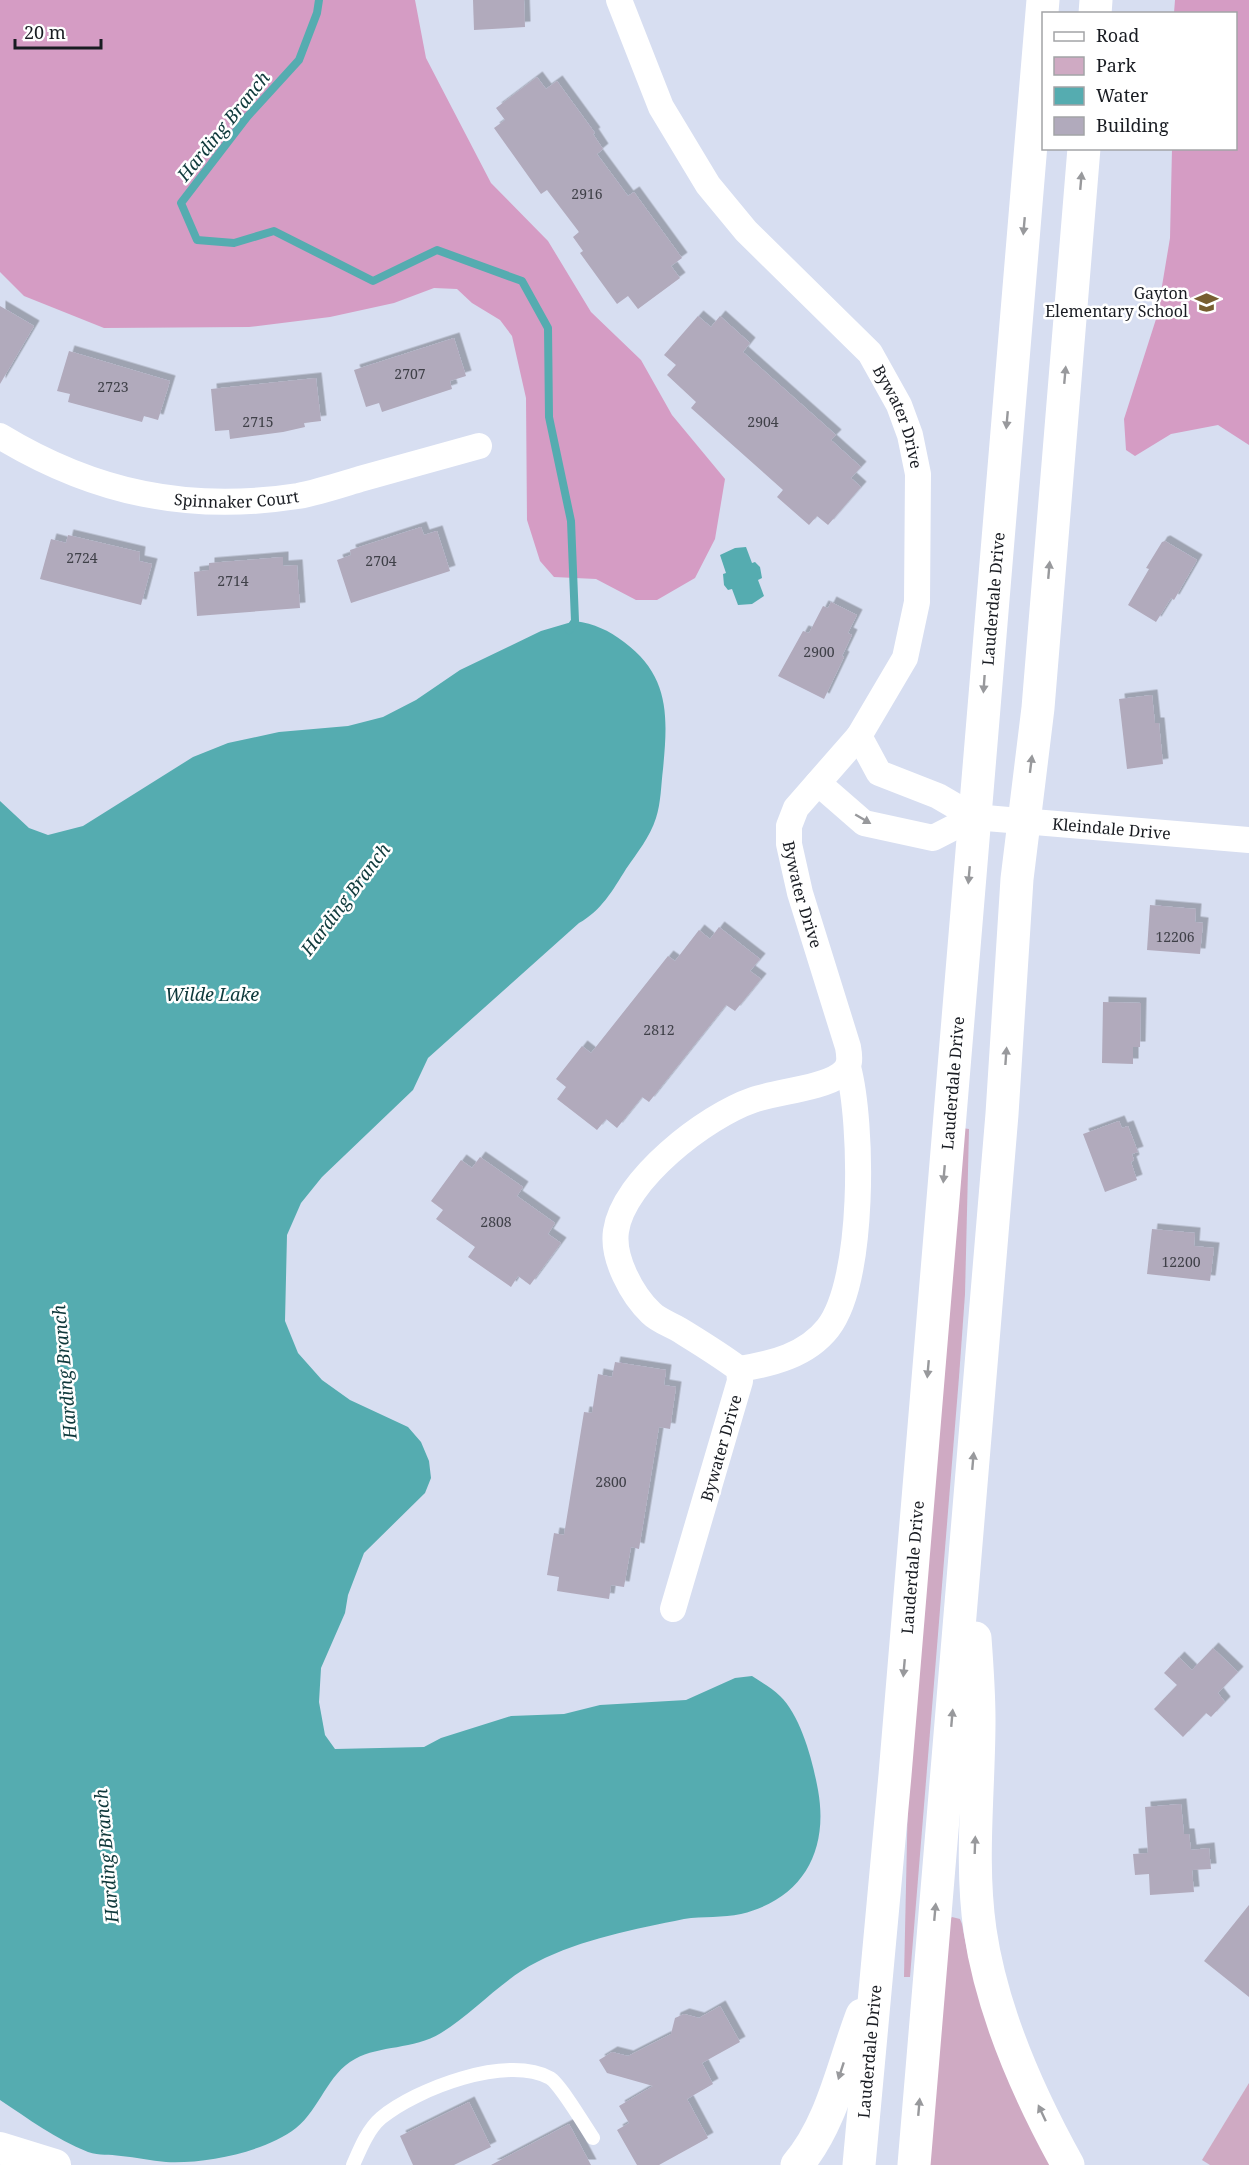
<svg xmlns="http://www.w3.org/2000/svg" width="1249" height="2165" viewBox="0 0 1249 2165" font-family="'Noto Serif',serif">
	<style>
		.green { fill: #cfaac3 }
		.forest { fill: #d59cc4 }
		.water { fill: #55acb0 }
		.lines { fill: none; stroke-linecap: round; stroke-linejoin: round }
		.stream { stroke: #55acb0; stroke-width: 8 }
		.building { fill: #b1aabc; filter: url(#shadow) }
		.service { stroke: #fff; stroke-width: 14 }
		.minor { stroke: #fff; stroke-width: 26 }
		.tertiary { stroke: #fff; stroke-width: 32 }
		.secondary { stroke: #fff; stroke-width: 33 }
		.oneway { fill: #98999c }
		.labels { text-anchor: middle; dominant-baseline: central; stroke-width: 5; stroke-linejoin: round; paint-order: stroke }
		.number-label { font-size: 14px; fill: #3f4048 }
		.poi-label { font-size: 16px; fill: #191c22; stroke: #fff; text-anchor: end }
		.street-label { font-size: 16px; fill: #191c22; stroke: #fff }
		.water-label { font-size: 18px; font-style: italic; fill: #0f393b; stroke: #fff }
	</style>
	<defs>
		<filter id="shadow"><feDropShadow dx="5.5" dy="-5.5" stdDeviation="0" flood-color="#0004"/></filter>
	</defs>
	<rect width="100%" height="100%" fill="#d7def1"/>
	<!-- green -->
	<g class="green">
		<path d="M962,1128L969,1129L965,1294L959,1377L910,1977H904L908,1795Z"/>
		<path d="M952,1917L960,1919L962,1924C978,2016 1011,2082 1051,2165H928L947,1921Z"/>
		<path d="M1249,2083V2165H1210L1202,2160Z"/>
	</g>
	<!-- forest -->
	<g class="forest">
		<path d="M0,0H415L426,58L491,183L548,241L591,312L641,360L672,415L725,479L715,539L695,578L657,600H636L596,579L554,577L540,561L527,520L526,398L512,336L500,320L472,303L457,289L434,288L394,303L330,317L249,327L104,328L24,296L0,272Z"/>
		<path d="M1175,0H1249V445L1218,425L1171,434L1135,456L1126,450L1124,419L1157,316L1170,238L1172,149L1236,148V14L1174,13Z"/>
	</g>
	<!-- water -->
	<g class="water">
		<path d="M746,547L752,563L755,562L760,567L762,578L758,580L764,596L752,604L738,605L732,589L728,590L724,585L723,574L726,573L720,555L735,548Z"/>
		<path d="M575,621C595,624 608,630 624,642C670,676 668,717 663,769C661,785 661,803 656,818C650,837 637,853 626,869C613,890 601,911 579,923L428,1058L413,1090L322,1177L301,1203L287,1235L285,1321L298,1353L322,1380L350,1400L408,1427L421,1442L429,1461L431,1478L425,1493L364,1553L348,1595L345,1613L321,1668L319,1702L325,1735L335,1749L424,1747L441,1738L511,1716L564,1714L600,1705L686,1700L735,1678L752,1676C761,1682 772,1688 780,1696C801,1716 813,1762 818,1790C829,1851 803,1899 741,1914C723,1918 703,1916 684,1919C635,1929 582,1939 537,1962C501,1980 475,2012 441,2033C413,2050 380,2045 355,2059C327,2074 320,2109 296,2128C265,2152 206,2164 166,2162C151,2161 136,2157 121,2156C109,2154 100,2156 88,2152C55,2139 29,2119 0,2100V801L29,828L48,835L83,826L193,757L228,743L279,732L348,726L383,717L416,700L460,670L541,631Z"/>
	</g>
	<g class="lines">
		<!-- stream -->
		<path class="stream" d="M319,0L317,13L299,60L247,117L181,203L197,240L234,243L274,231L373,281L437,250L522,281L548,328L549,417L571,521L575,621L569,630"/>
	</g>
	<!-- building -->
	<g class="building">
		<path d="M473,0H524L525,27L474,30Z"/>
		<path d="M537,77L546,89L557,81L595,133L593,134L603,149L597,154L628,196L634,192L682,258L671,266L680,278L638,309L628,296L617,304L580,253L583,251L573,237L579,232L547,190L541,194L494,128L505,120L496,108Z"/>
		<path d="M0,306L34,326L0,384Z"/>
		<path d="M698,316L711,327L720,316L750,343L743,352L836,435L831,440L861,467L851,478L861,487L828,525L817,516L809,525L777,497L783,490L691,408L696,402L667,375L676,365L664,355Z"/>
		<path d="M454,338L466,376L450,381L452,389L382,412L379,403L366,407L354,370Z"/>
		<path d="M69,351L170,381L158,420L144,416L142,422L68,402L70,394L57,391Z"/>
		<path d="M316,378L321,421L304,423L305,427L283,432L230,439L229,430L215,431L211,389Z"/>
		<path d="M421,527L424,535L437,531L450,571L351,603L337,560L351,555L350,550Z"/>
		<path d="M68,535L140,552L139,561L152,564L141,605L40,579L51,539L66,543Z"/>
		<path d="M1165,541L1197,560L1174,600L1171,598L1156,622L1128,605L1149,569L1146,568L1162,542Z"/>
		<path d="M283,557V566L297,565L300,608L197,616L194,572L209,570V563Z"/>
		<path d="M831,602L857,615L848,633L852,635L842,656L844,657L824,699L778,676L803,631L809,633L823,606L828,608Z"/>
		<path d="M1152,695L1155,723H1159L1163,764L1127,769L1119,699Z"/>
		<path d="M1150,905L1196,909L1195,922L1203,923L1200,954L1147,950Z"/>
		<path d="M719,927L760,959L750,971L761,979L735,1011L726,1005L649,1102L642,1097L617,1128L606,1119L597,1130L557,1099L566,1087L556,1079L582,1046L591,1053L668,956L675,961L699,930L710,939Z"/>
		<path d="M1103,1002L1141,1003L1140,1047H1133V1064L1102,1063Z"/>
		<path d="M1119,1121L1122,1128L1128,1126L1138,1152L1132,1154L1134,1160L1131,1162L1137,1180L1105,1192L1083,1134Z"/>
		<path d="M480,1157L523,1187L517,1196L555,1223L548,1234L561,1243L530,1285L518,1276L511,1287L468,1257L475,1247L436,1219L443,1210L431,1201L461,1160L472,1168Z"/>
		<path d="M1152,1229L1195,1233L1194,1246L1214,1248L1210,1281L1147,1274Z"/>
		<path d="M615,1362L666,1370L664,1385L676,1387L670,1429L659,1427L639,1549L631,1547L624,1587L611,1585L609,1599L557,1591L559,1577L547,1575L554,1533L564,1535L584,1412L592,1413L598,1374L612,1377Z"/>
		<path d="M1213,1648L1238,1672L1218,1693L1225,1702L1211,1717L1206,1713L1183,1737L1154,1709L1177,1685L1164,1673L1179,1657L1192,1670Z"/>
		<path d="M1181,1804L1184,1834H1189L1191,1850L1209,1848L1211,1869L1192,1870L1194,1892L1150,1895L1149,1874L1135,1875L1133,1854L1148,1853L1145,1807Z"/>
		<path d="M1249,1905V1997L1204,1961Z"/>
		<path d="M720,2006L740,2042L702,2063L713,2084L687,2099L708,2138L659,2165H637L617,2130L629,2123L619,2106L653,2086L607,2073L599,2060L612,2052L628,2056L671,2034L675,2018L684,2014L699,2018Z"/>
		<path d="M469,2102L491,2147L454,2165H413L400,2136Z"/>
		<path d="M569,2124L591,2165H491Z"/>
	</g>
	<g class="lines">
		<!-- service -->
		<path class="service" d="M353,2165C360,2149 368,2129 381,2118C416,2089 507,2054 550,2078C560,2084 585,2126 593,2138"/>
		<!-- minor -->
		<g class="minor">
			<path id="s1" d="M619,0L661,107L708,185L746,231L870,353L899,405L910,435L918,474L917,602L905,658L859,736L796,808L789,826V844L800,893L848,1047C850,1058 851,1068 840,1075C822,1088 776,1092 753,1100C706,1116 623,1180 616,1231C612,1258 632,1295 651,1313C658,1320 669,1324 678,1329C699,1342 719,1354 739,1369L740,1381L673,1609"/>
			<path id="s2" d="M0,436C94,493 189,513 298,496C319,492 340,485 360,479C400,468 439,457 479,446"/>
			<path id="s3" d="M859,736L879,773L938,796L974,817L1249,840"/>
			<path d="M818,783L864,823L933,838L974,817"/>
			<path d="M739,1369C772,1364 807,1355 828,1328C865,1280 863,1124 848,1067"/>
		</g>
		<!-- tertiary -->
		<path class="tertiary" d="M0,2148L55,2165"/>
		<!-- secondary -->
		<g class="secondary">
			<path d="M1095,14L1096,0"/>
			<path d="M975,1638C977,1665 979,1693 979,1720C979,1790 970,1861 980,1930C992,2012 1028,2093 1068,2165"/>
			<path d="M797,2165C832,2124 843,2065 862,2015"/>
			<path id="s4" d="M859,2165L895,1775L1043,0"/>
			<path d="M914,2165L1002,1114L1017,879L1038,708L1084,148"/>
		</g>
	</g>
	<!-- one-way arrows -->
	<defs><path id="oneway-solid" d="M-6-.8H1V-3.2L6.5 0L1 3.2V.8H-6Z" transform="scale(1.5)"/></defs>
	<g class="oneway">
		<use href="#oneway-solid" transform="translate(1081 181) rotate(-85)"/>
		<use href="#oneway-solid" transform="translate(1024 226) rotate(95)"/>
		<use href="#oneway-solid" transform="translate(1065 375) rotate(-85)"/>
		<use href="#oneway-solid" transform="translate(1007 420) rotate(95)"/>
		<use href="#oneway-solid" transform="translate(1049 570) rotate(-85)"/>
		<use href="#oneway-solid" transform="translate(984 684) rotate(94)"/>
		<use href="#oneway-solid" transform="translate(1031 764) rotate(-83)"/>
		<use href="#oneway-solid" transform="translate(863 819) rotate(30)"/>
		<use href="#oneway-solid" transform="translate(969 875) rotate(95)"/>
		<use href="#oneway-solid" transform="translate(1006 1056) rotate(-86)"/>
		<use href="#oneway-solid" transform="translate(944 1174) rotate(95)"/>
		<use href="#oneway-solid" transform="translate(928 1369) rotate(95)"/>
		<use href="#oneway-solid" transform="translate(973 1461) rotate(-85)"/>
		<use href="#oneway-solid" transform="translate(904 1668) rotate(95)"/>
		<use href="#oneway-solid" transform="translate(952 1718) rotate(-85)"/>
		<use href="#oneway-solid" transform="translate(975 1845) rotate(-88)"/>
		<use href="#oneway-solid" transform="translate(935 1912) rotate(-85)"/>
		<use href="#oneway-solid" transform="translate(841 2071) rotate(108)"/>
		<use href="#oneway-solid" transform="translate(919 2107) rotate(-85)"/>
		<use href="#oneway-solid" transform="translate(1042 2113) rotate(-115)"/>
	</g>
	<!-- icons -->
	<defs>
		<symbol id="school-bare" viewBox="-9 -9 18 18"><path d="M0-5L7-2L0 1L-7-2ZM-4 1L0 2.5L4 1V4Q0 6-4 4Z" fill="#775e30" stroke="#fff" stroke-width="2.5" paint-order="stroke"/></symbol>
	</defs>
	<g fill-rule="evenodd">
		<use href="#school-bare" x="1190" y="286" width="33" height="33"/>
	</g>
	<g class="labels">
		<!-- number labels -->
		<g class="number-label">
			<text x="587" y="193">2916</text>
			<text x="410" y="373">2707</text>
			<text x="113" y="386">2723</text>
			<text x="258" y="421">2715</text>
			<text x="763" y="421">2904</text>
			<text x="82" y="557">2724</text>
			<text x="381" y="560">2704</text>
			<text x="233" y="580">2714</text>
			<text x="819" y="651">2900</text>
			<text x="1175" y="936">12206</text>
			<text x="659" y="1029">2812</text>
			<text x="496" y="1221">2808</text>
			<text x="1181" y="1261">12200</text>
			<text x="611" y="1481">2800</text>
		</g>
		<!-- poi labels -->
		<g class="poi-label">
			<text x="1188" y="293">Gayton<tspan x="1188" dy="18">Elementary School</tspan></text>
		</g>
		<!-- street labels -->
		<g class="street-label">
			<text stroke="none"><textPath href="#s1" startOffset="510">Bywater Drive</textPath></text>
			<text stroke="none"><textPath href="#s2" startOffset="249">Spinnaker Court</textPath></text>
			<text stroke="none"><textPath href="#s4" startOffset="1572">Lauderdale Drive</textPath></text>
			<text stroke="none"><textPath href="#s3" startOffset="285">Kleindale Drive</textPath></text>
			<text stroke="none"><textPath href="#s1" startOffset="1032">Bywater Drive</textPath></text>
			<text stroke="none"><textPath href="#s4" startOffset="1086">Lauderdale Drive</textPath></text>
			<text transform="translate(721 1448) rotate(-74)">Bywater Drive</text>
			<text stroke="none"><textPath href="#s4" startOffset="600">Lauderdale Drive</textPath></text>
			<text stroke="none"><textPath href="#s4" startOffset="114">Lauderdale Drive</textPath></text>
		</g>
		<!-- water labels -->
		<g class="water-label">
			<text transform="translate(223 126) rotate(-51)">Harding Branch</text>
			<text transform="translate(345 899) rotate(-53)">Harding Branch</text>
			<text x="212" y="994">Wilde Lake</text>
			<text transform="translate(64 1372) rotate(-95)">Harding Branch</text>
			<text transform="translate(106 1856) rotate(-95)">Harding Branch</text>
		</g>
	</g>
	<!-- legend -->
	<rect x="1042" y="12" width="195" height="138" fill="#ffffff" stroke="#a3a4a7" stroke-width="1.5"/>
	<rect x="1054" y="32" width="30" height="9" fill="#ffffff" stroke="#a3a4a7" stroke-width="1.5"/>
	<text x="1096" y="42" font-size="18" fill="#191c22">Road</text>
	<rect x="1054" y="57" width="30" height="18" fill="#cfaac3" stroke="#a3a4a7" stroke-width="1.5"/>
	<text x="1096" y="72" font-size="18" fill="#191c22">Park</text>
	<rect x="1054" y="87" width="30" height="18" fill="#55acb0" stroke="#a3a4a7" stroke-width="1.5"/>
	<text x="1096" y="102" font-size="18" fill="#191c22">Water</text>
	<rect x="1054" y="117" width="30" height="18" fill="#b1aabc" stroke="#a3a4a7" stroke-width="1.5"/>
	<text x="1096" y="132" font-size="18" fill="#191c22">Building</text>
	<!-- scale -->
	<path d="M15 39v9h86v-9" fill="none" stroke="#191c22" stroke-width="3"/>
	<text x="24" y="39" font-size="18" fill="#191c22" stroke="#ffffff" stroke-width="4.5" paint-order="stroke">20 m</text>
</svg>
